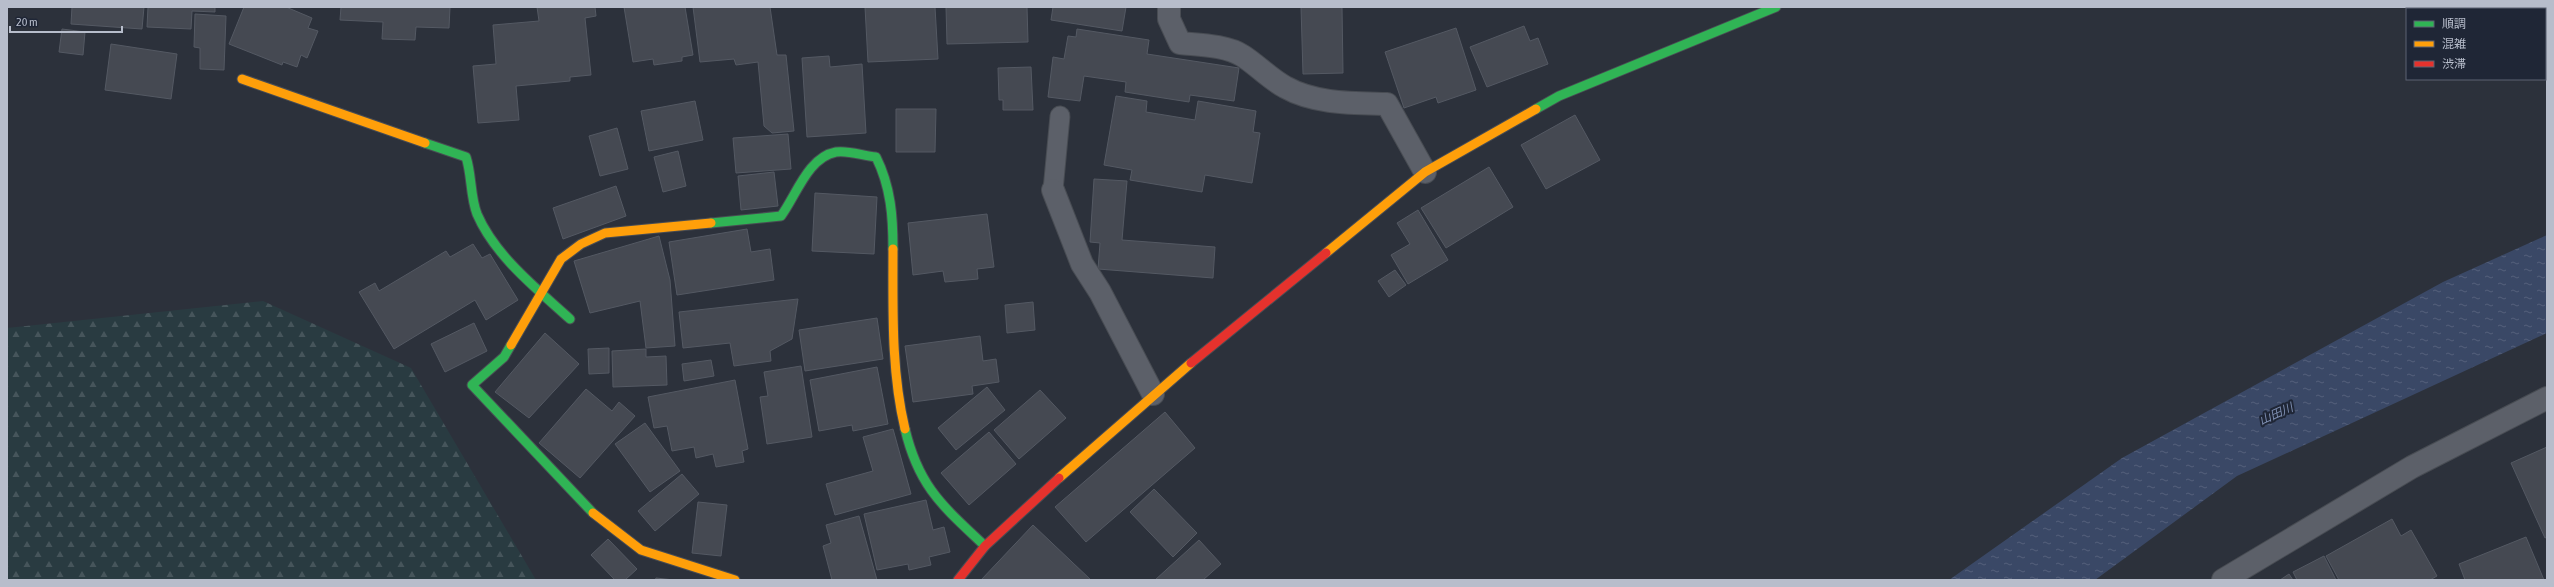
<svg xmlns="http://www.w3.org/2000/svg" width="2554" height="587" viewBox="0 0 2554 587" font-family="'Asap Condensed','Noto Sans JP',sans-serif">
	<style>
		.forest { fill: url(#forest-firs) }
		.water { fill: url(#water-ripples) }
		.building { fill: #454952; stroke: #545963 }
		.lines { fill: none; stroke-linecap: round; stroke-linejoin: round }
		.lane-casing { stroke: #484c53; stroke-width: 21 }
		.street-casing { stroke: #484c53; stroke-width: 24 }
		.fast-casing { stroke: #484c53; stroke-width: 11 }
		.slow-casing { stroke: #484c53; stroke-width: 11 }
		.jam-casing { stroke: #484c53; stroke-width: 11 }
		.lane { stroke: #5c6069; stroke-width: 19 }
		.street { stroke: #5c6069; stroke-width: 22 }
		.fast { stroke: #30b455; stroke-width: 9 }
		.slow { stroke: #ff9f0a; stroke-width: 9 }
		.jam { stroke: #e5322d; stroke-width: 9 }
		.labels { text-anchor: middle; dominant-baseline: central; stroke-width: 4; stroke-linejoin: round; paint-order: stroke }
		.water-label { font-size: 12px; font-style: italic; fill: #7e8fb2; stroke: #1f2636 }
	</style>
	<defs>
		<pattern id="forest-firs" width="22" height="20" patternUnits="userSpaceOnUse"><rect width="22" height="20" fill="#293b41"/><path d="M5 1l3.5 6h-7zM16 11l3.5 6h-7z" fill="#46555b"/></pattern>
		<pattern id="water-ripples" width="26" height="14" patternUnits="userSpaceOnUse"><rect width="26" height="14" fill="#3a4866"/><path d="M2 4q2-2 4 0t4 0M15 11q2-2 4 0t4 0" fill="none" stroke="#54607b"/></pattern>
	</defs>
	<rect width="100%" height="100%" fill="#2c313b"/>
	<!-- forest -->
	<path class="forest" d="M263,301L411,368L536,580H7V328Z"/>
	<!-- water -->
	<path class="water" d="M2547,235V333L2237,476L2095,580H1949L2122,458L2443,282Z"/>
	<!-- building -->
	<g class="building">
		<path d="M72,7H144L142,29L71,24Z"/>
		<path d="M148,7H215V12L192,11L191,29L147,27Z"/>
		<path d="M244,7H286L312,18L308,28L318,31L307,58L301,55L297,67L283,62L282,65L229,44Z"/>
		<path d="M341,7H450L449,28L416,27L415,40L382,39L383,22L340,20Z"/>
		<path d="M537,7H595L596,16L585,18L591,75L570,77V81L516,86L519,120L478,123L473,66L496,64L493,25L539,21Z"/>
		<path d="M624,7H685L693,55L682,57V61L654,65L653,59L633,62Z"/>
		<path d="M693,7H770L777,55H786L794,131L772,133L764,126L758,62L736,65L734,59L700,62Z"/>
		<path d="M865,7H935L938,59L868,62Z"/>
		<path d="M946,7H1027L1028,42L947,44Z"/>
		<path d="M1053,7H1126L1122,31L1051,20Z"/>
		<path d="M1301,7H1342L1343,73L1303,74Z"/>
		<path d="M195,14L226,16L224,70L200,69V48L194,47Z"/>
		<path d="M1524,26L1530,41L1538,38L1548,64L1487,87L1470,47Z"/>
		<path d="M1456,28L1476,90L1438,103L1436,97L1404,108L1385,52Z"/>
		<path d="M62,29L85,32L83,55L59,52Z"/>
		<path d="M1077,29L1149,40L1147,54L1239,68L1234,101L1190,95L1189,102L1125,92L1126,82L1084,76L1080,101L1048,97L1053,57L1064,59L1068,36L1076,37Z"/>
		<path d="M111,44L177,54L171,99L105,90Z"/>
		<path d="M829,56L830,67L862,64L866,133L807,137L802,58Z"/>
		<path d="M1031,67L1033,110H1003V100H999L998,68Z"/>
		<path d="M1116,96L1147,101L1146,112L1195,120L1198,101L1256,111L1253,132L1260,133L1252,183L1205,175L1202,192L1130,180L1132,170L1104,165Z"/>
		<path d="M695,101L703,140L649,151L641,111Z"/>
		<path d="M896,109H936L935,152H896Z"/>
		<path d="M1575,115L1600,160L1546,189L1521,145Z"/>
		<path d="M617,128L628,169L600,176L589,136Z"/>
		<path d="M788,134L791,169L736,173L733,138Z"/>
		<path d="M678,151L686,186L663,192L654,157Z"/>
		<path d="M1489,167L1513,207L1446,248L1421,208Z"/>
		<path d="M774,172L778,206L741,210L738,176Z"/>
		<path d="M1094,179L1127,181L1122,240L1215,247L1213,278L1098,269L1100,243L1090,242Z"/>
		<path d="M616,186L626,216L563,239L553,208Z"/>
		<path d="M815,193L877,197L874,254L812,251Z"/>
		<path d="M1418,210L1448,260L1408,284L1391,255L1410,244L1397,223Z"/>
		<path d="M987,214L994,267L977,269L978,279L945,282L943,271L913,275L908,223Z"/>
		<path d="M747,229L751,252L770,249L774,280L677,295L669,242Z"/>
		<path d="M659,236L670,280L675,346L646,348L640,301L590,313L574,261Z"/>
		<path d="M473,244L482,258L490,254L518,300L486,320L475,300L394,349L359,292L375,283L379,291L446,251L450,257Z"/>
		<path d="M1395,270L1406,285L1389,297L1378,281Z"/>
		<path d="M798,299L792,339L770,351L771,361L734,366L730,343L683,348L679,312Z"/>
		<path d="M1033,302L1035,330L1007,333L1005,305Z"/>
		<path d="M877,318L883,359L805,371L799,330Z"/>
		<path d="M474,323L487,351L445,372L431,344Z"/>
		<path d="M545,333L579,364L529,418L495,392Z"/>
		<path d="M980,336L983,361L996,359L999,382L972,386L973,394L913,402L905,346Z"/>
		<path d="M609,348V373L589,374L588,349Z"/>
		<path d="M646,349V357L666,356L667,385L613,387L612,351Z"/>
		<path d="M711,360L714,376L684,381L682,364Z"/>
		<path d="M801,366L812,437L767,444L760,397L768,396L764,372Z"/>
		<path d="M877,367L888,424L853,431L852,425L819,431L810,380Z"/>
		<path d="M735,380L748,449L742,451L744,462L716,467L713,454L696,458L694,447L672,451L667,426L654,428L648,397Z"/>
		<path d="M987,387L1005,410L956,450L938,428Z"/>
		<path d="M586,389L612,411L619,402L635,416L580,478L539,443Z"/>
		<path d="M1040,390L1066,418L1019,459L994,430Z"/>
		<path d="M1165,412L1195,448L1086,542L1055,507Z"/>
		<path d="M645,423L680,471L650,492L615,444Z"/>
		<path d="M893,429L911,494L835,515L826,484L873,471L863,437Z"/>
		<path d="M989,432L1016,464L969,505L941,473Z"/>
		<path d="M2547,447V537L2545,538L2511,463Z"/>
		<path d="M682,474L699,494L655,531L638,511Z"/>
		<path d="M1154,489L1197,533L1173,557L1130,512Z"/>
		<path d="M926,500L933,530L944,527L950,552L929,557L931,565L909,570L908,564L877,570L864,514Z"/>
		<path d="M698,502L727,505L721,556L692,553Z"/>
		<path d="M859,516L877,580H832L823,546L831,543L826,525Z"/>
		<path d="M2392,519L2401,536L2411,530L2437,576L2430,580H2339L2326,556Z"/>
		<path d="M1033,525L1091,580H981Z"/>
		<path d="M2526,537L2544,580H2465L2459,564Z"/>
		<path d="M608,539L637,569L625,580H615L591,555Z"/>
		<path d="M1199,540L1221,564L1203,580H1155Z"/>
		<path d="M2324,556L2336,580H2297L2293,572Z"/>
		<path d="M2289,574L2293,580H2280Z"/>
		<path d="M656,578L674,580H655Z"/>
	</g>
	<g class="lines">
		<defs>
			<path id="lane" d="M1053,190L1060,116"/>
			<g id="street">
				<path d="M1169,7V19L1180,43C1199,45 1226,45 1243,56C1257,65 1270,79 1285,87C1315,104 1353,103 1387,104L1425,172"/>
				<path d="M1053,190L1082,264L1100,292L1153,394"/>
				<path d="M2223,580L2412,467L2547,398"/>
			</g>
			<g id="fast">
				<path d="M1536,109L1559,96L1776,7"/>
				<path d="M425,143L466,157C472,175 470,196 477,214C495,256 537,289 570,319"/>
				<path d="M711,223L781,216C796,196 808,157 836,152C849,150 863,156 876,157C891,187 893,217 893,249"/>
				<path d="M511,345L504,357L472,385L593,513"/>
				<path d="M905,429C919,488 944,507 985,546"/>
			</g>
			<g id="slow">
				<path d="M242,79L425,143"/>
				<path d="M893,249C893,309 891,371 905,429"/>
				<path d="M1326,253L1425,172L1536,109"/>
				<path d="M511,345L561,259L581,244L605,233L711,223"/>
				<path d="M1059,478L1191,363"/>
				<path d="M593,513L641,550L735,580"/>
			</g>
			<g id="jam">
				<path d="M1191,363L1326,253"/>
				<path d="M958,580L985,546L1059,478"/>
			</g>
		</defs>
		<!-- lane casing -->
		<use href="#lane" class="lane-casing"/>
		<!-- street casing -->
		<use href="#street" class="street-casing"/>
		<!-- fast casing -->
		<use href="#fast" class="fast-casing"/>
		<!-- slow casing -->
		<use href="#slow" class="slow-casing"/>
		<!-- jam casing -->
		<use href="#jam" class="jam-casing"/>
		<!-- lane -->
		<use href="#lane" class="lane"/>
		<!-- street -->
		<use href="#street" class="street"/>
		<!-- fast -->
		<use href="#fast" class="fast"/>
		<!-- slow -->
		<use href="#slow" class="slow"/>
		<!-- jam -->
		<use href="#jam" class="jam"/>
	</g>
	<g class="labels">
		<!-- water labels -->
		<g class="water-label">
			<text transform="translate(2276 414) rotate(-24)">山田川</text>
		</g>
	</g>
	<!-- border -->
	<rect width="2554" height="587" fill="none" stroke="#b7bdcb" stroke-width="16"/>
	<!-- legend -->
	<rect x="2406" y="8" width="140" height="72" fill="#1f2636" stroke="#5c6272"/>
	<rect x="2414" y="21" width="20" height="6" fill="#30b455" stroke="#5c6272"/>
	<text x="2442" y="28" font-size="12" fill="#b7bdcb">順調</text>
	<rect x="2414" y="41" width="20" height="6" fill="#ff9f0a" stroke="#5c6272"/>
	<text x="2442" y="48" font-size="12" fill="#b7bdcb">混雑</text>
	<rect x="2414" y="61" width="20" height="6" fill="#e5322d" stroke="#5c6272"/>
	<text x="2442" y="68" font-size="12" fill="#b7bdcb">渋滞</text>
	<!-- scale -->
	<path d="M10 26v6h112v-6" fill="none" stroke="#b7bdcb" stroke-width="2"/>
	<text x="16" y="26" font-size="12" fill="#b7bdcb" stroke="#1f2636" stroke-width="3" paint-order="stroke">20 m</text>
</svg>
